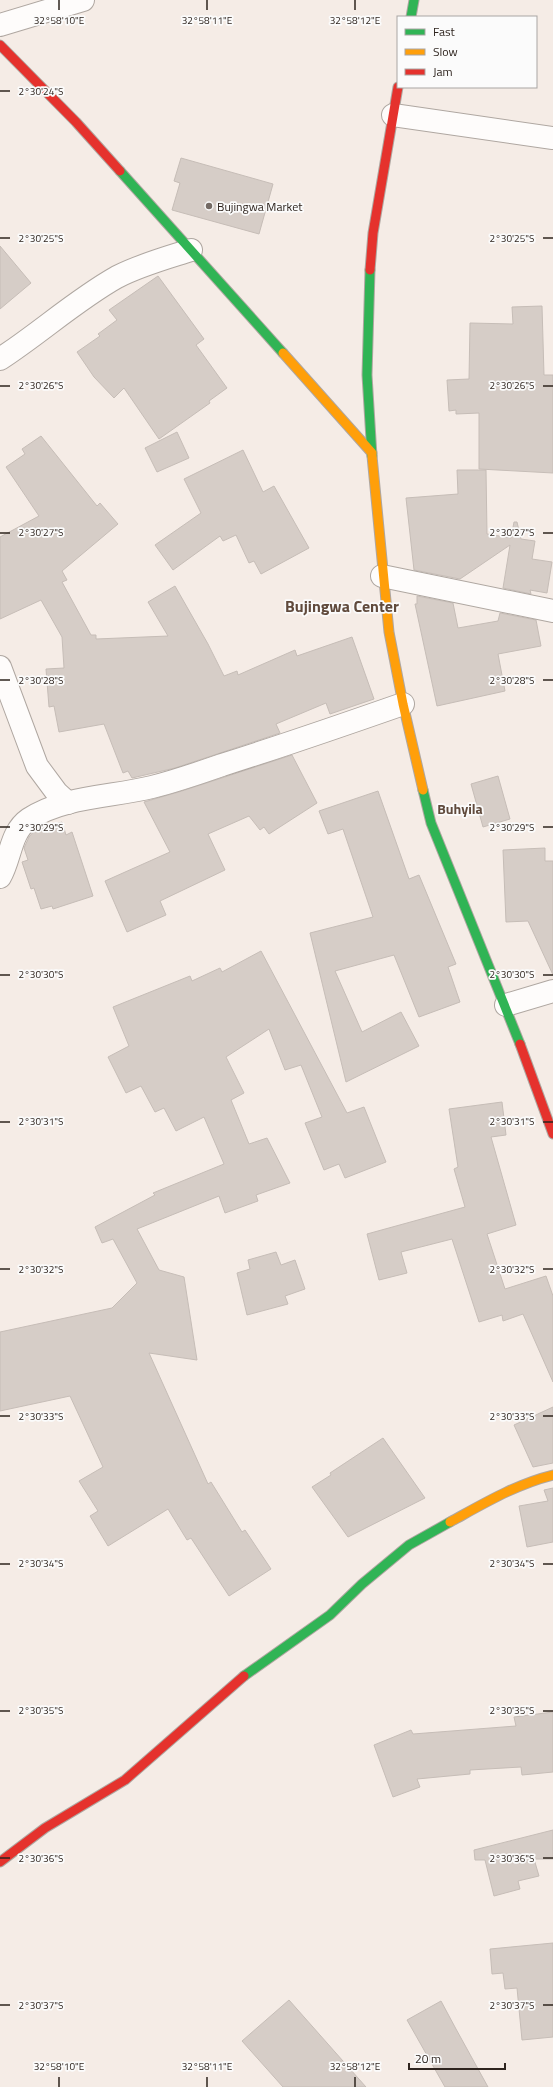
<svg xmlns="http://www.w3.org/2000/svg" width="553" height="2087" viewBox="0 0 553 2087" font-family="'Titillium Web',sans-serif">
	<style>
		.building { fill: #d6cdc7; stroke: #c6bdb7 }
		.lines { fill: none; stroke-linecap: round; stroke-linejoin: round }
		.street-casing { stroke: #afa7a1; stroke-width: 24 }
		.fast-casing { stroke: #afa7a1; stroke-width: 11 }
		.slow-casing { stroke: #afa7a1; stroke-width: 11 }
		.jam-casing { stroke: #afa7a1; stroke-width: 11 }
		.street { stroke: #fefcfb; stroke-width: 22 }
		.fast { stroke: #30b455; stroke-width: 9 }
		.slow { stroke: #ff9f0a; stroke-width: 9 }
		.jam { stroke: #e5322d; stroke-width: 9 }
		.ticks { fill: none; stroke: #2e241e; stroke-width: 1.5 }
		.poi-dot { fill: #746a64; stroke: #fbfbfb; stroke-width: 1.5 }
		.labels { text-anchor: middle; dominant-baseline: central; stroke-width: 3.5; stroke-linejoin: round; paint-order: stroke }
		.poi-label { font-size: 12px; fill: #2e241e; stroke: #fbfbfb; text-anchor: start }
		.quarter-label { font-size: 14px; font-weight: bold; fill: #604a3c; stroke: #fbfbfb }
		.district-label { font-size: 16px; font-weight: bold; fill: #604a3c; stroke: #fbfbfb }
		.ticks-label { font-size: 10px; text-anchor: middle; fill: #2e241e; stroke: #fbfbfb; stroke-width: 3.5; stroke-linejoin: round; paint-order: stroke }
	</style>
	<rect width="100%" height="100%" fill="#f5ece6"/>
	<!-- building -->
	<g class="building">
		<path d="M181,158L273,184L259,234L172,210L180,183L174,181Z"/>
		<path d="M0,246L31,283L0,309Z"/>
		<path d="M158,276L204,339L196,345L227,388L209,401L210,403L159,439L124,388L114,398L94,377L77,352L100,336L98,334L117,320L109,310Z"/>
		<path d="M542,306L544,375H553V473L479,469V413L456,414V410L449,411L447,380L469,379L470,323L513,324L512,307Z"/>
		<path d="M177,432L189,458L157,472L145,448Z"/>
		<path d="M41,436L97,506L100,503L118,524L62,571L67,580L62,582L91,635H96V639L168,636L148,602L175,586L208,644L224,676L237,671L238,675L295,650L297,656L352,637L374,699L330,714L326,703L276,724L280,733L175,768L132,778L128,771L123,773L104,724L59,732L54,706L49,707L46,669L64,668L62,637L41,600L0,619V537L39,516L6,467L25,454L22,449Z"/>
		<path d="M243,450L263,492L274,486L309,548L261,574L254,561L249,563L236,535L223,541L220,536L173,570L155,545L201,513L184,479Z"/>
		<path d="M457,470H486L487,534L511,538L514,522H517L521,539L535,541L532,559L552,562L547,593L530,590L531,594L503,588L510,545L460,579L414,570L406,498L458,494Z"/>
		<path d="M417,596L453,603L458,628L498,621L500,613L536,620L541,646L498,654L505,691L437,706L415,604H417Z"/>
		<path d="M292,755L317,803L269,834L264,827L260,830L249,816L208,834L225,870L160,901L166,915L127,932L105,881L170,852L144,802L182,791Z"/>
		<path d="M498,776L510,819L483,827L471,784Z"/>
		<path d="M378,791L409,879L419,875L456,964L448,967L460,1002L419,1017L394,955L335,971L362,1032L401,1012L419,1046L346,1082L310,933L373,917L343,829L328,834L319,811Z"/>
		<path d="M62,822L66,835L72,832L93,896L53,909L52,906L41,909L34,888L31,889L22,862L28,860L24,848L29,837L34,831Z"/>
		<path d="M545,848V861H553V975L528,921L506,922L503,850Z"/>
		<path d="M261,951L347,1113L364,1107L386,1162L345,1178L339,1164L324,1170L305,1123L322,1117L301,1065L285,1070L269,1029L226,1057L244,1093L231,1100L249,1144L267,1138L290,1183L256,1195L258,1201L225,1213L219,1196L137,1229L159,1270L184,1277L197,1360L149,1353L208,1484L211,1482L242,1532L245,1530L271,1569L229,1596L191,1538L187,1540L168,1509L108,1546L90,1516L98,1511L79,1481L103,1467L70,1396L0,1411V1332L112,1308L137,1283L113,1239L102,1243L95,1227L155,1195L153,1193L224,1164L204,1117L176,1131L164,1108L155,1112L141,1086L126,1093L108,1057L129,1046L113,1007L190,976L192,981L220,968L222,972Z"/>
		<path d="M502,1102L506,1135L491,1137L516,1225L487,1234L505,1289L546,1276L553,1296V1382L523,1314L503,1321L502,1315L479,1322L452,1239L401,1252L407,1273L379,1280L367,1234L465,1207L454,1169L458,1167L449,1109Z"/>
		<path d="M276,1252L281,1265L295,1260L305,1289L285,1296L288,1304L247,1315L237,1273L250,1269L248,1260Z"/>
		<path d="M553,1407V1463L533,1467L514,1425Z"/>
		<path d="M383,1438L425,1498L348,1537L312,1487L331,1475L330,1473Z"/>
		<path d="M553,1488V1542L527,1547L519,1506L548,1501L544,1490Z"/>
		<path d="M553,1712V1772L522,1775L521,1767L470,1770V1774L417,1779L420,1787L393,1797L374,1745L411,1730L413,1734L516,1726L514,1717Z"/>
		<path d="M553,1830V1859H534L539,1876L518,1881L520,1889L494,1896L485,1860H475L474,1850Z"/>
		<path d="M553,1943V2037L522,2040L517,1988L505,1989L503,1973L492,1974L490,1949Z"/>
		<path d="M289,2000L366,2087H283L242,2041Z"/>
		<path d="M441,2001L456,2029L488,2087H445L407,2020Z"/>
	</g>
	<g class="lines">
		<defs>
			<g id="street">
				<path d="M0,25L83,0"/>
				<path d="M393,115L553,138"/>
				<path d="M0,359C40,333 76,300 117,277C140,265 166,258 191,250"/>
				<path d="M382,576L553,611"/>
				<path d="M0,667L37,766L57,793L68,803"/>
				<path d="M0,877C11,858 10,832 29,819C64,796 113,797 152,787C176,781 199,773 222,765C282,746 343,725 403,704"/>
				<path d="M506,1005L553,991"/>
			</g>
			<g id="fast">
				<path d="M411,17L414,0"/>
				<path d="M120,171L283,353"/>
				<path d="M370,270L367,375L372,456"/>
				<path d="M423,790L431,823L520,1044"/>
				<path d="M244,1676L330,1615L362,1584L409,1545L450,1522"/>
			</g>
			<g id="slow">
				<path d="M283,353L372,453"/>
				<path d="M372,456L389,632L403,704L423,790"/>
				<path d="M450,1522C483,1504 516,1484 553,1475"/>
			</g>
			<g id="jam">
				<path d="M0,45L76,122L120,171"/>
				<path d="M370,270L373,233L398,87"/>
				<path d="M520,1044L553,1134"/>
				<path d="M0,1862L45,1828L125,1780L244,1676"/>
			</g>
		</defs>
		<!-- street casing -->
		<use href="#street" class="street-casing"/>
		<!-- fast casing -->
		<use href="#fast" class="fast-casing"/>
		<!-- slow casing -->
		<use href="#slow" class="slow-casing"/>
		<!-- jam casing -->
		<use href="#jam" class="jam-casing"/>
		<!-- street -->
		<use href="#street" class="street"/>
		<!-- fast -->
		<use href="#fast" class="fast"/>
		<!-- slow -->
		<use href="#slow" class="slow"/>
		<!-- jam -->
		<use href="#jam" class="jam"/>
	</g>
	<!-- ticks -->
	<path class="ticks" d="M59,0V10M207,0V10M355,0V10M0,91H10M0,238H10M543,238H553M0,386H10M543,386H553M0,533H10M543,533H553M0,680H10M543,680H553M0,827H10M543,827H553M0,975H10M543,975H553M0,1122H10M543,1122H553M0,1269H10M543,1269H553M0,1416H10M543,1416H553M0,1564H10M543,1564H553M0,1711H10M543,1711H553M0,1858H10M543,1858H553M0,2005H10M543,2005H553M59,2077V2087M207,2077V2087M355,2077V2087"/>
	<!-- markers -->
	<circle class="poi-dot" cx="209" cy="206" r="4"/>
	<g class="labels">
		<!-- poi labels -->
		<g class="poi-label">
			<text x="217" y="206">Bujingwa Market</text>
		</g>
		<!-- quarter labels -->
		<g class="quarter-label">
			<text x="460" y="808">Buhyila</text>
		</g>
		<!-- district labels -->
		<g class="district-label">
			<text x="342" y="606">Bujingwa Center</text>
		</g>
	</g>
	<g class="ticks-label">
		<text x="59" y="24">32°58'10"E</text>
		<text x="207" y="24">32°58'11"E</text>
		<text x="355" y="24">32°58'12"E</text>
		<text x="41" y="95">2°30'24"S</text>
		<text x="41" y="242">2°30'25"S</text>
		<text x="512" y="242">2°30'25"S</text>
		<text x="41" y="389">2°30'26"S</text>
		<text x="512" y="389">2°30'26"S</text>
		<text x="41" y="536">2°30'27"S</text>
		<text x="512" y="536">2°30'27"S</text>
		<text x="41" y="684">2°30'28"S</text>
		<text x="512" y="684">2°30'28"S</text>
		<text x="41" y="831">2°30'29"S</text>
		<text x="512" y="831">2°30'29"S</text>
		<text x="41" y="978">2°30'30"S</text>
		<text x="512" y="978">2°30'30"S</text>
		<text x="41" y="1125">2°30'31"S</text>
		<text x="512" y="1125">2°30'31"S</text>
		<text x="41" y="1273">2°30'32"S</text>
		<text x="512" y="1273">2°30'32"S</text>
		<text x="41" y="1420">2°30'33"S</text>
		<text x="512" y="1420">2°30'33"S</text>
		<text x="41" y="1567">2°30'34"S</text>
		<text x="512" y="1567">2°30'34"S</text>
		<text x="41" y="1714">2°30'35"S</text>
		<text x="512" y="1714">2°30'35"S</text>
		<text x="41" y="1862">2°30'36"S</text>
		<text x="512" y="1862">2°30'36"S</text>
		<text x="41" y="2009">2°30'37"S</text>
		<text x="512" y="2009">2°30'37"S</text>
		<text x="59" y="2070">32°58'10"E</text>
		<text x="207" y="2070">32°58'11"E</text>
		<text x="355" y="2070">32°58'12"E</text>
	</g>
	<!-- legend -->
	<rect x="397" y="16" width="140" height="72" fill="#fbfbfb" stroke="#a9a5a3"/>
	<rect x="405" y="29" width="20" height="6" fill="#30b455" stroke="#a9a5a3"/>
	<text x="433" y="36" font-size="12" fill="#2e241e">Fast</text>
	<rect x="405" y="49" width="20" height="6" fill="#ff9f0a" stroke="#a9a5a3"/>
	<text x="433" y="56" font-size="12" fill="#2e241e">Slow</text>
	<rect x="405" y="69" width="20" height="6" fill="#e5322d" stroke="#a9a5a3"/>
	<text x="433" y="76" font-size="12" fill="#2e241e">Jam</text>
	<!-- scale -->
	<path d="M409 2063v6h96v-6" fill="none" stroke="#2e241e" stroke-width="2"/>
	<text x="415" y="2063" font-size="12" fill="#2e241e" stroke="#fbfbfb" stroke-width="3" paint-order="stroke">20 m</text>
</svg>
